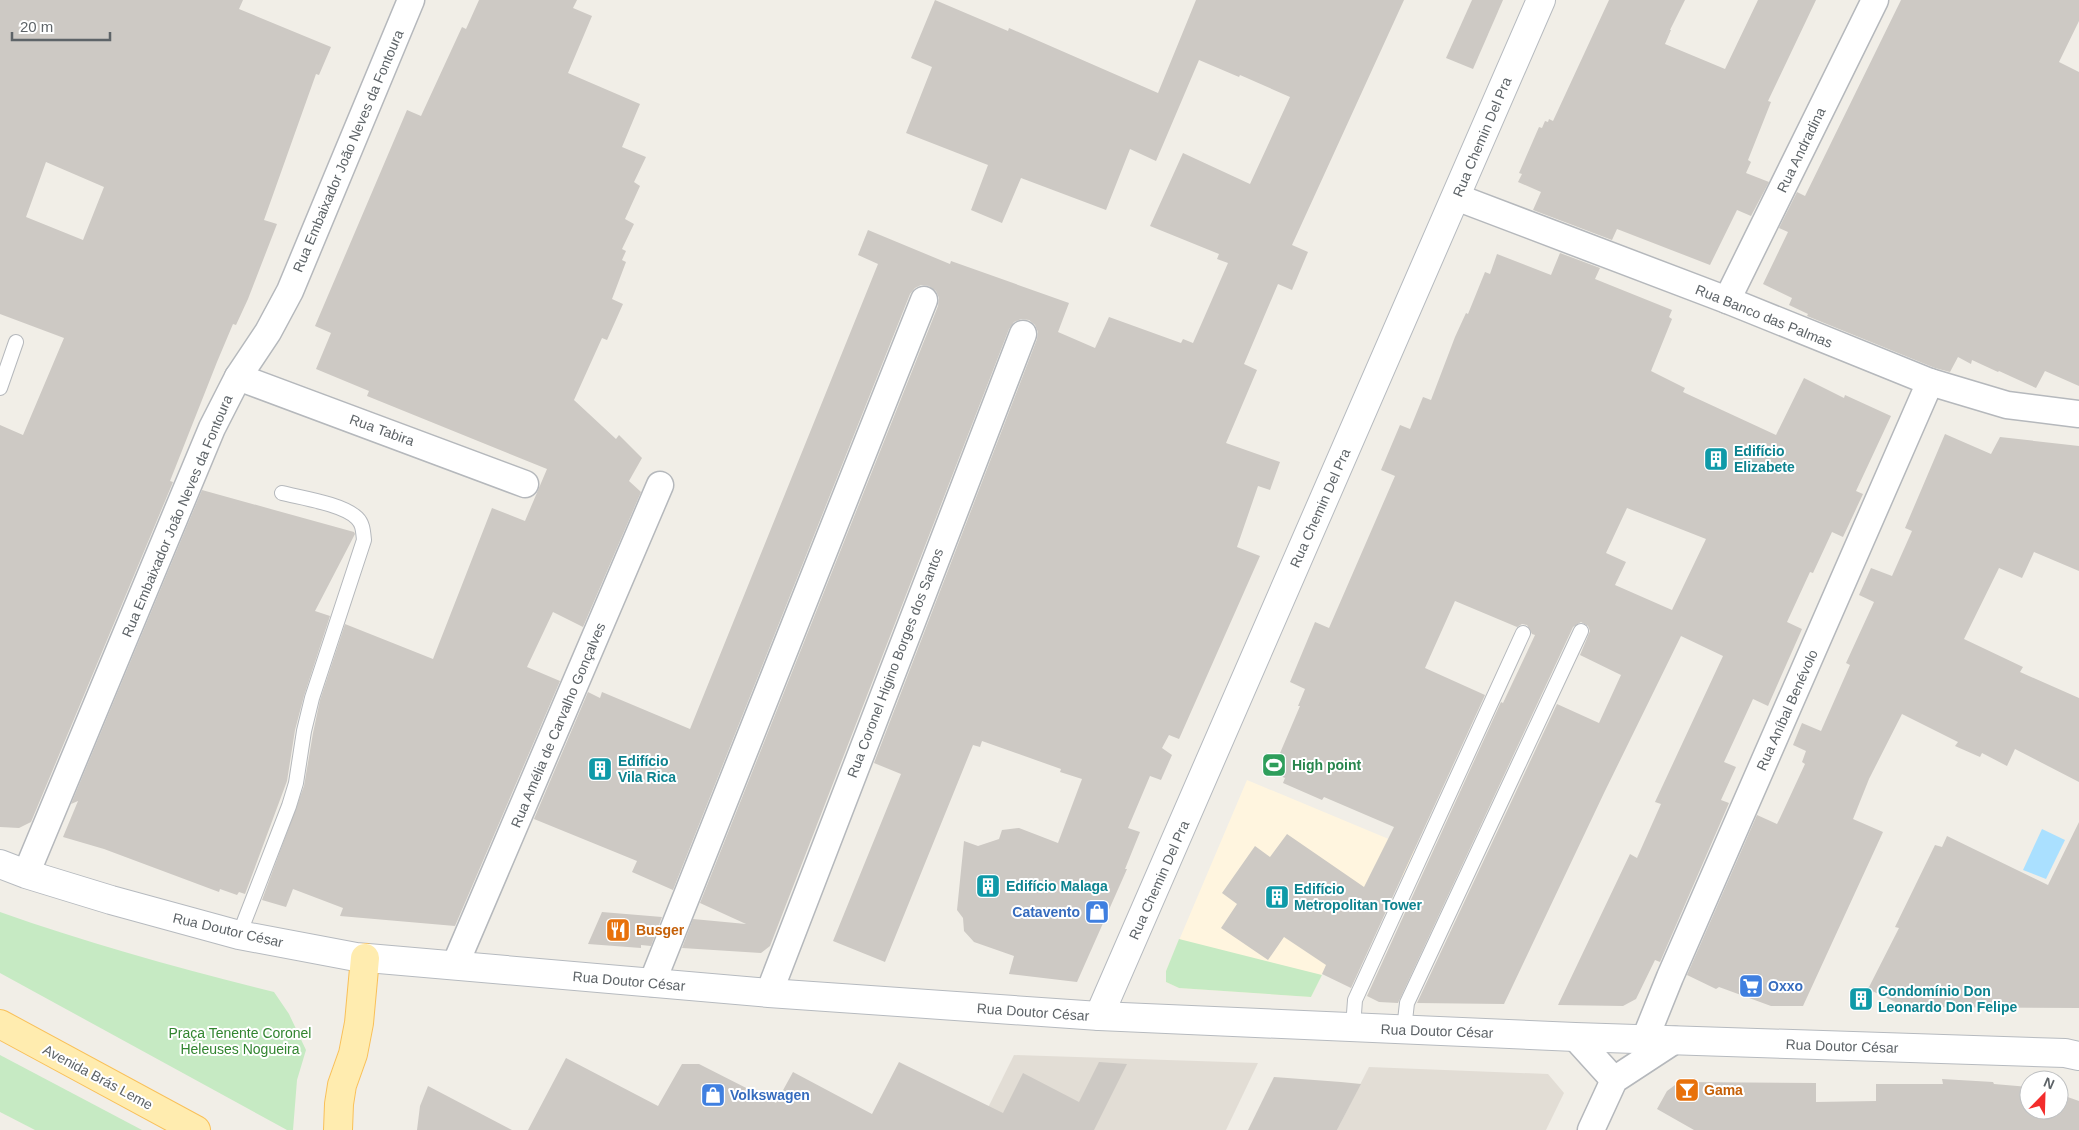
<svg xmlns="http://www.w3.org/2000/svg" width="2079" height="1130" viewBox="0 0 2079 1130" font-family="Helvetica,sans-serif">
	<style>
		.commercial { fill: #fff5df }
		.education { fill: #e2ddd5 }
		.green { fill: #c6eac3 }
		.water { fill: #aae0ff }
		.building { fill: #cdc9c4; fill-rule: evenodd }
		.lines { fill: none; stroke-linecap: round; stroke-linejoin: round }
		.lane-casing { stroke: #b5b8bc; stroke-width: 16 }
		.street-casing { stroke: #b5b8bc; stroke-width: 29 }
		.secondary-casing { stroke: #b6babf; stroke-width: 30 }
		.primary-casing { stroke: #f9c059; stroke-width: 30 }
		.lane { stroke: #fff; stroke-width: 14 }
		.street { stroke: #fff; stroke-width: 26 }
		.secondary { stroke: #fff; stroke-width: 28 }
		.primary { stroke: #ffecaf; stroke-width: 28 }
		.labels { text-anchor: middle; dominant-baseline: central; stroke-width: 4; stroke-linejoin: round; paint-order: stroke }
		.street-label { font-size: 14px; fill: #5e6468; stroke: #fff }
		.culture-label { font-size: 14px; font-weight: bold; fill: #0d838f; stroke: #fff; text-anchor: start }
		.leisure-label { font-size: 14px; font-weight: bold; fill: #27864d; stroke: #fff; text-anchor: start }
		.shop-label { font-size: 14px; font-weight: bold; fill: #366cbe; stroke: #fff; text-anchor: start }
		.food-label { font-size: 14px; font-weight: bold; fill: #c56008; stroke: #fff; text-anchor: start }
		.park-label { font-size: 14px; fill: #328530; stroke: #fff }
	</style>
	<rect width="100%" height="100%" fill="#f1eee7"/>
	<!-- commercial -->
	<path class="commercial" d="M1247,780L1415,850L1405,877L1375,865L1311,997L1179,988L1166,982V971Z"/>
	<!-- education -->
	<g class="education">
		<path d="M1014,1055L1258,1063L1226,1130H977Z"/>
		<path d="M1369,1067L1548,1074L1564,1093L1546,1130H1337Z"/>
	</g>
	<!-- green -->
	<g class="green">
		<path d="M0,912C90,944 182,969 274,992L289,1014L306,1050L297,1080L293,1130H287L0,973Z"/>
		<path d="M1179,939L1322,975L1311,997L1179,988L1166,982V971Z"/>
		<path d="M0,1055L142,1130H35L0,1112Z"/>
	</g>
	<!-- water -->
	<path class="water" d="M2042,829L2065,840L2046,879L2023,870Z"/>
	<!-- building -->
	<g class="building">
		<path d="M0,0H243L239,9L331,47L319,75L316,74L264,220L277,224L248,299L236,325L233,324L217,362L170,481L173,482L31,822L19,828L0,827V425L23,435L64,338L0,314ZM46,162L104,187L83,240L26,217Z"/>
		<path d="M479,0H577L573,8L592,16L568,73L640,104L622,147L646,157L634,182L640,186L625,219L634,224L622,249L626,251L622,260L626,262L612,299L623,304L607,340L602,338L574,400L616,439L619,435L642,458L629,481L641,492L583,627L553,612L527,667L560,681L455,926L340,916L343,908L293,889L286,907L262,900L304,786L313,733L320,700L345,624L433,659L492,508L525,521L547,469L367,396L369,391L316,369L331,333L315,326L407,110L421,116L462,27L466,29Z"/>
		<path d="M935,0L1008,31L1009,28L1158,93L1196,0H1404L1292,245L1308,252L1292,290L1278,284L1244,364L1257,370L1226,443L1280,462L1270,490L1258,486L1237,547L1260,556L1179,739L1169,735L1162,748L1172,755L1161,780L1150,776L1128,828L1140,832L1125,869H1127L1077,982L1009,974L1014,956L974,942L964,931L963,918L957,910L964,841L978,846L999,839L1002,830L1019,828L1058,843L1082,779L1060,772L1061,769L982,741L980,747L973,745L885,962L833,941L901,774L874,763L1037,339L1038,332L1035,325L1029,320L1021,319L1014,322L1009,329L770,946L761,953L682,948L693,919L746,924L700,903L938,306L939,298L936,291L929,286L921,285L915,288L910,294L673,890L632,872L637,861L534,819L588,692L600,698L602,692L690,729L878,264L858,255L868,230L950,264L951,261L1069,303L1058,332L1095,348L1109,317L1181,343L1183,339L1193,343L1228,263L1217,259L1219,254L1150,226L1183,153L1250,184L1290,97L1240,75L1239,77L1199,60L1156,161L1130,149L1106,210L1021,178L1002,223L971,210L988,165L906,133L932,67L911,58Z"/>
		<path d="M1472,0H1503L1473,69L1446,58Z"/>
		<path d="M1609,0H1685L1670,30H1671L1665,44L1725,69L1758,0H1816L1768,101L1771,102L1748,160L1751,162L1746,173L1769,182L1751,216L1737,210L1710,265L1617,229L1612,240L1533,210L1541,192L1518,182L1522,174L1519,173L1539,127L1542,128L1545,121L1548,122L1549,119L1553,121Z"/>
		<path d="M1901,0H2079V21L2059,62L2079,72V386L2045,371L2036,388L1999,371L1998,372L1972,360L1971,364L1958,357L1950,372L1935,368L1807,316L1808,314L1789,305L1792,298L1763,284L1788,232L1779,228L1797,192L1805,196Z"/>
		<path d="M1560,253L1600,268L1595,279L1672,310L1669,317L1672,319L1651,371L1685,388L1683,392L1776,435L1804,378L1844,398L1845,395L1891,416L1856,491L1863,494L1843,537L1832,532L1813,573L1810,572L1787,622L1802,629L1768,706L1753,699L1724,762L1736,767L1721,800L1729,803L1660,962L1655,960L1636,999L1623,1006L1558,1005L1630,854L1637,858L1661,804L1655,802L1723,656L1681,636L1604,793L1504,1004L1417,1003L1557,704L1599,723L1621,675L1580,655L1590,631L1588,626L1581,622L1573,627L1398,1003L1379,1002L1367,996L1501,702L1503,703L1535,635L1532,634L1527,625L1522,624L1517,627L1455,601L1425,668L1485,695L1351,988L1322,974L1326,965L1284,937L1268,960L1221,928L1237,904L1222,893L1255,846L1270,857L1287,834L1364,887L1394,827L1324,797L1322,800L1283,783L1285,778L1272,772L1300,706H1298L1305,689L1290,682L1315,622L1329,628L1395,476L1381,470L1400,425L1410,429L1423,397L1431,400L1455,337L1466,313L1468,314L1485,272L1490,274L1497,254L1551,275ZM1627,508L1706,539L1672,610L1615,585L1626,562L1606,553Z"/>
		<path d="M1945,434L1991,454L2000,437L2079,446V571L2034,552L2022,578L1999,568L1964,639L2023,667L2020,672L2079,698V782L2015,749L2007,766L1982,753L1980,757L1955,746L1958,742L1902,714L1869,779L1853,819L1883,832L1803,1006H1771L1719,987L1716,989L1687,975L1757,815L1777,824L1780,818L1805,764L1802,762L1806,751L1793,745L1802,723L1821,731L1850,665L1846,663L1874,602L1859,595L1871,568L1892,576L1912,531L1905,528Z"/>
		<path d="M202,490L354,532L355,534L315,611L330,616L304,696L295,730L287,781L245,894L239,892L237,895L220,889L219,892L104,849L63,837L78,801L71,804Z"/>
		<path d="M2079,822V1008L1906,1007L1868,989L1899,928L1895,927L1935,845L1942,847L1947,836L2048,885Z"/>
		<path d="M602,912L662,917L651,946L641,945V948L588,944Z"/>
		<path d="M566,1058L658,1106L682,1064H699L776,1103L793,1072L872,1114L899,1062L1003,1113L1023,1073L1079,1102L1099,1062L1127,1064L1094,1130H528Z"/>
		<path d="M1274,1077L1341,1082L1361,1084L1337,1130H1248Z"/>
		<path d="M1942,1079L1993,1082L1994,1084L2029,1087V1110H2059V1094L2079,1101V1130H1694L1657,1109L1667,1091L1679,1082L1816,1083V1102L1876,1101V1084H1943Z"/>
		<path d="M428,1086L512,1130H417L420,1106Z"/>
	</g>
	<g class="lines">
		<defs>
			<g id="lane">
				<path d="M0,388L16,342"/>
				<path d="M239,935L289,806L296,783L304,731L312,698L364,540C363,531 363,524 357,518C343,504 302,498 282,493"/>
				<path d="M1353,1027L1355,1000L1523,633"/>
				<path d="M1404,1029L1407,1003L1581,631"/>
			</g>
			<g id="street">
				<path d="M1456,197L1727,300L1930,382L2007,405L2079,414"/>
				<path d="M1727,300L1875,0"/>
				<path d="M238,377L525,484"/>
				<path d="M26,874L212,428L238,377L268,332L290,291L411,0"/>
				<path d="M455,965L660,485"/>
				<path d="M652,983L924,300"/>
				<path d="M769,993L1023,334"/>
				<path d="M1575,1037L1614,1080"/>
				<path d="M1645,1039L1670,977L1930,382"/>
				<path d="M1591,1130L1614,1080L1675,1040"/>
			</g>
			<g id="secondary">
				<path d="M0,864L26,874L111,900L239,935L356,957L769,993L1099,1016L1575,1037L2065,1053L2079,1056"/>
				<path d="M1099,1016L1541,0"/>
			</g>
			<g id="primary">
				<path d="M0,1024L196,1130"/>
				<path d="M338,1130L339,1104L342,1085L353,1054L359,1023L365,958"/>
			</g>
		</defs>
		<!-- lane casing -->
		<use href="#lane" class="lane-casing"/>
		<!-- street casing -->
		<use href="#street" class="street-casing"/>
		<!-- secondary casing -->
		<use href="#secondary" class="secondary-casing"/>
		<!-- primary casing -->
		<use href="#primary" class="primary-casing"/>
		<!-- lane -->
		<use href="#lane" class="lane"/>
		<!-- street -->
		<use href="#street" class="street"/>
		<!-- secondary -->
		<use href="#secondary" class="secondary"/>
		<!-- primary -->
		<use href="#primary" class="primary"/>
	</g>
	<!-- icons -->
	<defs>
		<symbol id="building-square" viewBox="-11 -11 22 22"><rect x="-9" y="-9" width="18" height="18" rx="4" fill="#0f9aa8" stroke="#fff"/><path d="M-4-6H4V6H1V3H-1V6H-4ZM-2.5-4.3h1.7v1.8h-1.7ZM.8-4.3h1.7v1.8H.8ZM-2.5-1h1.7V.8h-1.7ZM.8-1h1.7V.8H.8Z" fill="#fff"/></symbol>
		<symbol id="stadium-square" viewBox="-11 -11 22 22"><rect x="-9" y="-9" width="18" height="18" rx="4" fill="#2e9e5b" stroke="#fff"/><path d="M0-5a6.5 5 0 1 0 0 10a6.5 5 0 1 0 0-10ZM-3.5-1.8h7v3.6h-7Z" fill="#fff"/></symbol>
		<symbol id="shop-square" viewBox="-11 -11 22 22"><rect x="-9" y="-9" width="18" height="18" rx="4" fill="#3f7fe0" stroke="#fff"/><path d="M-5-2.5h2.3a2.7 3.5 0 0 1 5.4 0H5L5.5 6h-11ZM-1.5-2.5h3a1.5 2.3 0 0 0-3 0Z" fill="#fff"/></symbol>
		<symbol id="restaurant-square" viewBox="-11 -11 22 22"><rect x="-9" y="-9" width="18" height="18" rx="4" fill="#e8710a" stroke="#fff"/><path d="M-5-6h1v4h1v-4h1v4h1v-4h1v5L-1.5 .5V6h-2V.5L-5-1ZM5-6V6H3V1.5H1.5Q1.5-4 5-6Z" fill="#fff"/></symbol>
		<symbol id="supermarket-square" viewBox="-11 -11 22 22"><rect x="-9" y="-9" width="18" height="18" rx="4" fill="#3f7fe0" stroke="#fff"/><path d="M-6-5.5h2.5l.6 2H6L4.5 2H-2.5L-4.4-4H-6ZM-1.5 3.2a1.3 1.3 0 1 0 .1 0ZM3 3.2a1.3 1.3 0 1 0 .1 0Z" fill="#fff"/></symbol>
		<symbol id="bar-square" viewBox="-11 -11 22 22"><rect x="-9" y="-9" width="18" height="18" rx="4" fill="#e8710a" stroke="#fff"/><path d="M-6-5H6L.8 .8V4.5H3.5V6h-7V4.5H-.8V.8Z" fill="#fff"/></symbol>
	</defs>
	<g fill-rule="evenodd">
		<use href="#building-square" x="1702" y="445" width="28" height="28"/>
		<use href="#stadium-square" x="1260" y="751" width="28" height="28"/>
		<use href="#building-square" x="586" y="755" width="28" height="28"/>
		<use href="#building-square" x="974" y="872" width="28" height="28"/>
		<use href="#building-square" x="1263" y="883" width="28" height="28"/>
		<use href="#shop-square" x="1083" y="898" width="28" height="28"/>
		<use href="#restaurant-square" x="604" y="916" width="28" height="28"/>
		<use href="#supermarket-square" x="1737" y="972" width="28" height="28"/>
		<use href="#building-square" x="1847" y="985" width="28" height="28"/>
		<use href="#bar-square" x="1673" y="1076" width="28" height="28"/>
		<use href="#shop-square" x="699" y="1081" width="28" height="28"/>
	</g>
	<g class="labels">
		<!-- street labels -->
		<g class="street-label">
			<text transform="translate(1482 137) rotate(-67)">Rua Chemin Del Pra</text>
			<text transform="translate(1801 150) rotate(-64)">Rua Andradina</text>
			<text transform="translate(348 151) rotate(-67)">Rua Embaixador João Neves da Fontoura</text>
			<text transform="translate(1764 316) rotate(22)">Rua Banco das Palmas</text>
			<text transform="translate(382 430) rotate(20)">Rua Tabira</text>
			<text transform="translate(1320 508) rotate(-66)">Rua Chemin Del Pra</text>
			<text transform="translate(177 516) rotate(-67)">Rua Embaixador João Neves da Fontoura</text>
			<text transform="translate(895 663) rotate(-69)">Rua Coronel Higino Borges dos Santos</text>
			<text transform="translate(1787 710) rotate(-66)">Rua Aníbal Benévolo</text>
			<text transform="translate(558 725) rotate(-67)">Rua Amélia de Carvalho Gonçalves</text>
			<text transform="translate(1159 880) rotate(-66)">Rua Chemin Del Pra</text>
			<text transform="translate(228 930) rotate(13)">Rua Doutor César</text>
			<text transform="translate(629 981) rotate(5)">Rua Doutor César</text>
			<text transform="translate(1033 1012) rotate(4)">Rua Doutor César</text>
			<text transform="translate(1437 1031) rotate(2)">Rua Doutor César</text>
			<text transform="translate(1842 1046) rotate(2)">Rua Doutor César</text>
			<text transform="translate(98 1077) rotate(28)">Avenida Brás Leme</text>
		</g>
		<!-- culture labels -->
		<g class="culture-label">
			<text x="1734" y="451">Edifício<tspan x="1734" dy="16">Elizabete</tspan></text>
			<text x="618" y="761">Edifício<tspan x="618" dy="16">Vila Rica</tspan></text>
			<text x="1006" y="886">Edifício Malaga</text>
			<text x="1294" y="889">Edifício<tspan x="1294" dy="16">Metropolitan Tower</tspan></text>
			<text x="1878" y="991">Condomínio Don<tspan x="1878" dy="16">Leonardo Don Felipe</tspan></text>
		</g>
		<!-- leisure labels -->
		<g class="leisure-label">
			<text x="1292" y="765">High point</text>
		</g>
		<!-- shop labels -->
		<g class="shop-label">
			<text x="1080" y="912" text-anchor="end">Catavento</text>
			<text x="1768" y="986">Oxxo</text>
			<text x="730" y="1095">Volkswagen</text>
		</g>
		<!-- food labels -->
		<g class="food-label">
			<text x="636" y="930">Busger</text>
			<text x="1704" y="1090">Gama</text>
		</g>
		<!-- park labels -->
		<g class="park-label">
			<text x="240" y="1033">Praça Tenente Coronel<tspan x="240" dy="16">Heleuses Nogueira</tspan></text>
		</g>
	</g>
	<!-- north arrow -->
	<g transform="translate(2044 1095) rotate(23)"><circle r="24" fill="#ffffff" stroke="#bfc1c3"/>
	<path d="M0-4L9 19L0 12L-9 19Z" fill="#f32d2c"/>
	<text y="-8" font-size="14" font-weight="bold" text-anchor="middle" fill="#5e6468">N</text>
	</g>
	<!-- scale -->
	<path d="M12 32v8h98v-8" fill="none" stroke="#5e6468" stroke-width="2.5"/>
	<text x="20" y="32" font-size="15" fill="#5e6468" stroke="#ffffff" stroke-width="4" paint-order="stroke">20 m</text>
</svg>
